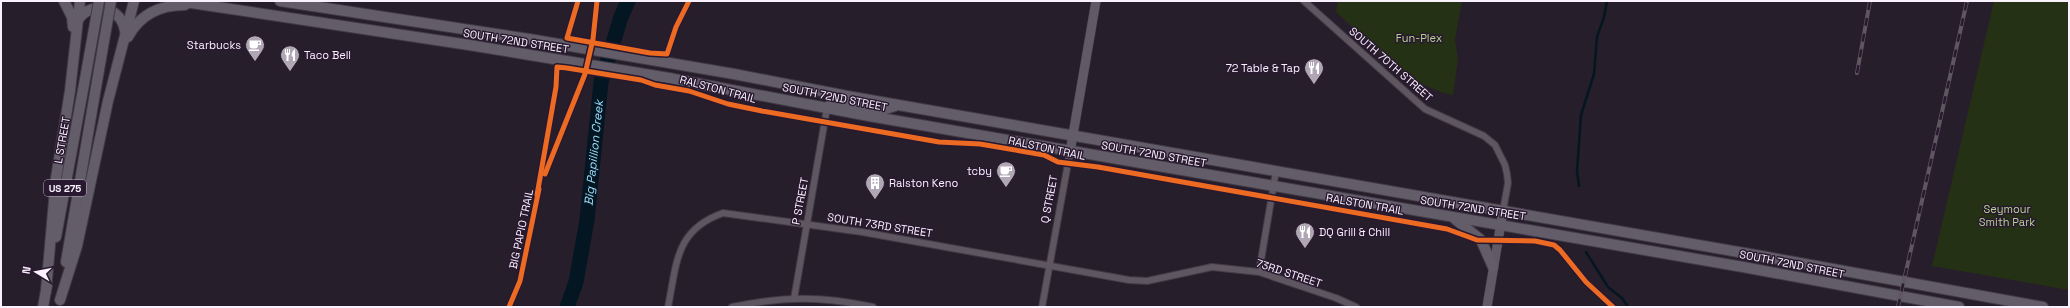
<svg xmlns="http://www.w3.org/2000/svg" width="2070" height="308" viewBox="0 0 2070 308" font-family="'Space Grotesk',sans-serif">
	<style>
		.green { fill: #253114 }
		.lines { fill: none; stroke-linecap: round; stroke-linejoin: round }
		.stream { stroke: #041621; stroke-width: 2.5 }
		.river { stroke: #041621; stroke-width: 15 }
		.street-casing { stroke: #423b46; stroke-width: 8 }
		.secondary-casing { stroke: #423b46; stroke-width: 10 }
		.primary-casing { stroke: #423b46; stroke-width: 12 }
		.street { stroke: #5e5661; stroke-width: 6 }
		.secondary { stroke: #605a66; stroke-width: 9 }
		.primary { stroke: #635d6a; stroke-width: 10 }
		.rail-casing { stroke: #5e5761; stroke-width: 4 }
		.rail { stroke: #291930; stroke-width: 2.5; stroke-dasharray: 8; stroke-linecap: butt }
		.primary-bridge-casing { stroke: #423b46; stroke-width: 12; stroke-linecap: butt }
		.primary-bridge { stroke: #635d6a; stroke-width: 10 }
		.cycleway-casing { stroke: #291930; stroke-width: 8 }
		.cycleway { stroke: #ed6a23; stroke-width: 5 }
		.labels { text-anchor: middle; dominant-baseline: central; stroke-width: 3; stroke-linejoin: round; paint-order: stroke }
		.shield { fill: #291930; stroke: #bbb0c0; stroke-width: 1 }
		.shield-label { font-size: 10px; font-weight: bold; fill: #faf1fe }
		.park-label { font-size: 11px; fill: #b5d38f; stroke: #291930 }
		.street-label { font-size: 11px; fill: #faf1fe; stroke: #291930 }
		.poi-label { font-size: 11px; fill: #faf1fe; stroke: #291930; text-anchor: end }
		.water-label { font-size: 12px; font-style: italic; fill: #9fdefe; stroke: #291930 }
	</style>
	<rect width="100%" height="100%" fill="#271e2b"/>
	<!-- green -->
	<g class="green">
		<path d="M1338,1H1462L1455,40L1458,59L1453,95C1408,87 1369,42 1336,12Z"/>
		<path d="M1994,1H2069V290L1932,266Z"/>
	</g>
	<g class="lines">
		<!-- stream -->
		<g class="stream">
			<path d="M1579,186L1577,171L1581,115L1594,74L1597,37L1604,17L1607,1"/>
			<path d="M1586,252L1608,287L1622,298L1628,307"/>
		</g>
		<!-- river -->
		<path class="river" id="s1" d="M567,307L576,282L587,220L601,82L621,17L628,1"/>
		<defs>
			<g id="street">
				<path d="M1304,1L1425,109L1484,136L1495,145L1505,165L1507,174L1508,183L1503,211"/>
				<path d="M1259,272L1276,171"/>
				<path d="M794,299L827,108"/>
				<path d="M668,307C677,263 675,230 723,213L862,232L1129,280L1147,281L1212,267L1259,272L1336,298L1356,307"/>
				<path d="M732,307C784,296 822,296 873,307"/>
				<path d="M1042,307L1070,152"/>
			</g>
			<g id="secondary">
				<path d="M1070,152L1096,1"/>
				<path d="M1487,307L1503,211"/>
			</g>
			<g id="primary">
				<path d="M64,1L72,17L73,27"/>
				<path d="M178,1L469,45L669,78L869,116L1743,267L1959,307"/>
				<path d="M280,1L529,39L734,74L847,96L1767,257L2043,307"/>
				<path d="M78,20C91,0 121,6 125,31"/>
				<path d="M128,37C140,14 160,5 185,5"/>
				<path d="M829,106L843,104L882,110L895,106"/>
				<path d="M1455,219L1481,240L1493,267"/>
				<path d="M56,237L87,68"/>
				<path d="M66,262L99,70"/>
				<path d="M46,291L56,178L70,91L80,1"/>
				<path d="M60,300L77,246L108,101L134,1"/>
				<path d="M43,307L47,285"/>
			</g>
		</defs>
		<!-- street casing -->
		<use href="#street" class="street-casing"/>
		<!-- secondary casing -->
		<use href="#secondary" class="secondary-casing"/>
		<!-- primary casing -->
		<use href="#primary" class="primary-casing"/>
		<!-- street -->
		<use href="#street" class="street"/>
		<!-- secondary -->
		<use href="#secondary" class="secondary"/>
		<!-- primary -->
		<use href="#primary" class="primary"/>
		<defs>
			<g id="rail">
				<path d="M1857,73L1870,1"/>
				<path d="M1898,307L1967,1"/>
			</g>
		</defs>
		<!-- rail casing -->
		<use href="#rail" class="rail-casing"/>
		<!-- rail -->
		<use href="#rail" class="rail"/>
		<defs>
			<g id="primary-bridge">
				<path d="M87,68L99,1"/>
				<path d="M99,70L111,1"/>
			</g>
		</defs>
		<!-- primary-bridge casing -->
		<use href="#primary-bridge" class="primary-bridge-casing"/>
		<!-- primary-bridge -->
		<use href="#primary-bridge" class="primary-bridge"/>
		<defs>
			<g id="cycleway">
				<path d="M578,1L567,38L650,53L667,54L676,27L689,1"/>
				<path d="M545,174L585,74L593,39L597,1"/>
				<path d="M537,195L556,87L557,67L567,68L641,80L655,85L689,91L728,104L762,111L939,142L980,144L1044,155L1058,162L1098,167L1447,229L1477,240L1535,241L1554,245L1560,250L1586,282L1613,307"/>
				<path d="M509,307L520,281L539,189"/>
			</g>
		</defs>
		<!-- cycleway casing -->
		<use href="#cycleway" class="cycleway-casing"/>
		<!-- cycleway -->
		<use href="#cycleway" class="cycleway"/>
	</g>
	<!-- icons -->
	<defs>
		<symbol id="cafe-pin" viewBox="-11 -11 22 30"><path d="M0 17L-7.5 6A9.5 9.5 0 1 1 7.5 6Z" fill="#b0a7b4" stroke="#291930"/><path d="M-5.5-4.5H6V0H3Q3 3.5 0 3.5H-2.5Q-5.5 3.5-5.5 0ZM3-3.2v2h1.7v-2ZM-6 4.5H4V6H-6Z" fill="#fff"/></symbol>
		<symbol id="restaurant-pin" viewBox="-11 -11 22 30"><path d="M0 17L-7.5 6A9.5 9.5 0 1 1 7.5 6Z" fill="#b0a7b4" stroke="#291930"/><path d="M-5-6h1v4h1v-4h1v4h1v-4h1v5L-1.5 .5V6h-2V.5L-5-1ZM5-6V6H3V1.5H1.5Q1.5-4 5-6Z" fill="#fff"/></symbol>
		<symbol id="building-pin" viewBox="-11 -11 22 30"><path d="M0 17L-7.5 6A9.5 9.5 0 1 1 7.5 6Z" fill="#b0a7b4" stroke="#291930"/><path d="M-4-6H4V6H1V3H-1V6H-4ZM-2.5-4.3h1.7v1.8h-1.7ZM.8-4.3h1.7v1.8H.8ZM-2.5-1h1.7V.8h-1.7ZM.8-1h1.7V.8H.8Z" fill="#fff"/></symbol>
	</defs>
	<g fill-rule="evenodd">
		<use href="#cafe-pin" x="244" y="34" width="22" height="30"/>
		<use href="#restaurant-pin" x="279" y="44" width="22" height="30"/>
		<use href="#restaurant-pin" x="1303" y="57" width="22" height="30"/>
		<use href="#cafe-pin" x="995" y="160" width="22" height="30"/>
		<use href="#building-pin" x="864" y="172" width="22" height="30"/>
		<use href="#restaurant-pin" x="1294" y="221" width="22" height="30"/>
	</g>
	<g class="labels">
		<!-- shield labels -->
		<rect class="shield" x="44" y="180" width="42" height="16" rx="3"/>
		<g class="shield-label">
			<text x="65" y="188">US 275</text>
		</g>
		<!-- park labels -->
		<g class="park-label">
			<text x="1419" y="38">Fun-Plex</text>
			<text x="2007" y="209">Seymour<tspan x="2007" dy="13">Smith Park</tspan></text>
		</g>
		<!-- street labels -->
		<g class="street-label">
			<text transform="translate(516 41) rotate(9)">SOUTH 72ND STREET</text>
			<text transform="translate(1391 64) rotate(41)">SOUTH 70TH STREET</text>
			<text transform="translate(718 89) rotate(15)">RALSTON TRAIL</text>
			<text transform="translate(835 97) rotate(11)">SOUTH 72ND STREET</text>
			<text transform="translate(62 140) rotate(-80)">L STREET</text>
			<text transform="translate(1047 148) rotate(12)">RALSTON TRAIL</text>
			<text transform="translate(1154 154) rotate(10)">SOUTH 72ND STREET</text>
			<text transform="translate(1049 199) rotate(-79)">Q STREET</text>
			<text transform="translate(800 201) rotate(-79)">P STREET</text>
			<text transform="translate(1365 204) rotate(10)">RALSTON TRAIL</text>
			<text transform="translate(1473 208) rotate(9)">SOUTH 72ND STREET</text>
			<text transform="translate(880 225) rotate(9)">SOUTH 73RD STREET</text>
			<text transform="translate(521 229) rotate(-78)">BIG PAPIO TRAIL</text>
			<text transform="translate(1792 264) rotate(11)">SOUTH 72ND STREET</text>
			<text transform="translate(1289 273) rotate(18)">73RD STREET</text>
		</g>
		<!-- poi labels -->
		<g class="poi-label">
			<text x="241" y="45">Starbucks</text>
			<text x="304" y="55" text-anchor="start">Taco Bell</text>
			<text x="1300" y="68">72 Table &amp; Tap</text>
			<text x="992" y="171">tcby</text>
			<text x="889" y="183" text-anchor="start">Ralston Keno</text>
			<text x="1319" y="232" text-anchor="start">DQ Grill &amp; Chill</text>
		</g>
		<!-- water labels -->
		<g class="water-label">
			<text stroke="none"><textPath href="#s1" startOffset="157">Big Papillion Creek</textPath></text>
		</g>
	</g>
	<!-- border -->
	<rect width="2070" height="308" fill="none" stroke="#faf1fe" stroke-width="4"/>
	<!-- north arrow -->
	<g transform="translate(36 272) rotate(280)" stroke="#291930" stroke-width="3" paint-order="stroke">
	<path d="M0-3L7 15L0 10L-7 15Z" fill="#faf1fe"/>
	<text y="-6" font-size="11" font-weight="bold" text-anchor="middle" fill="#faf1fe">N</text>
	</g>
</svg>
